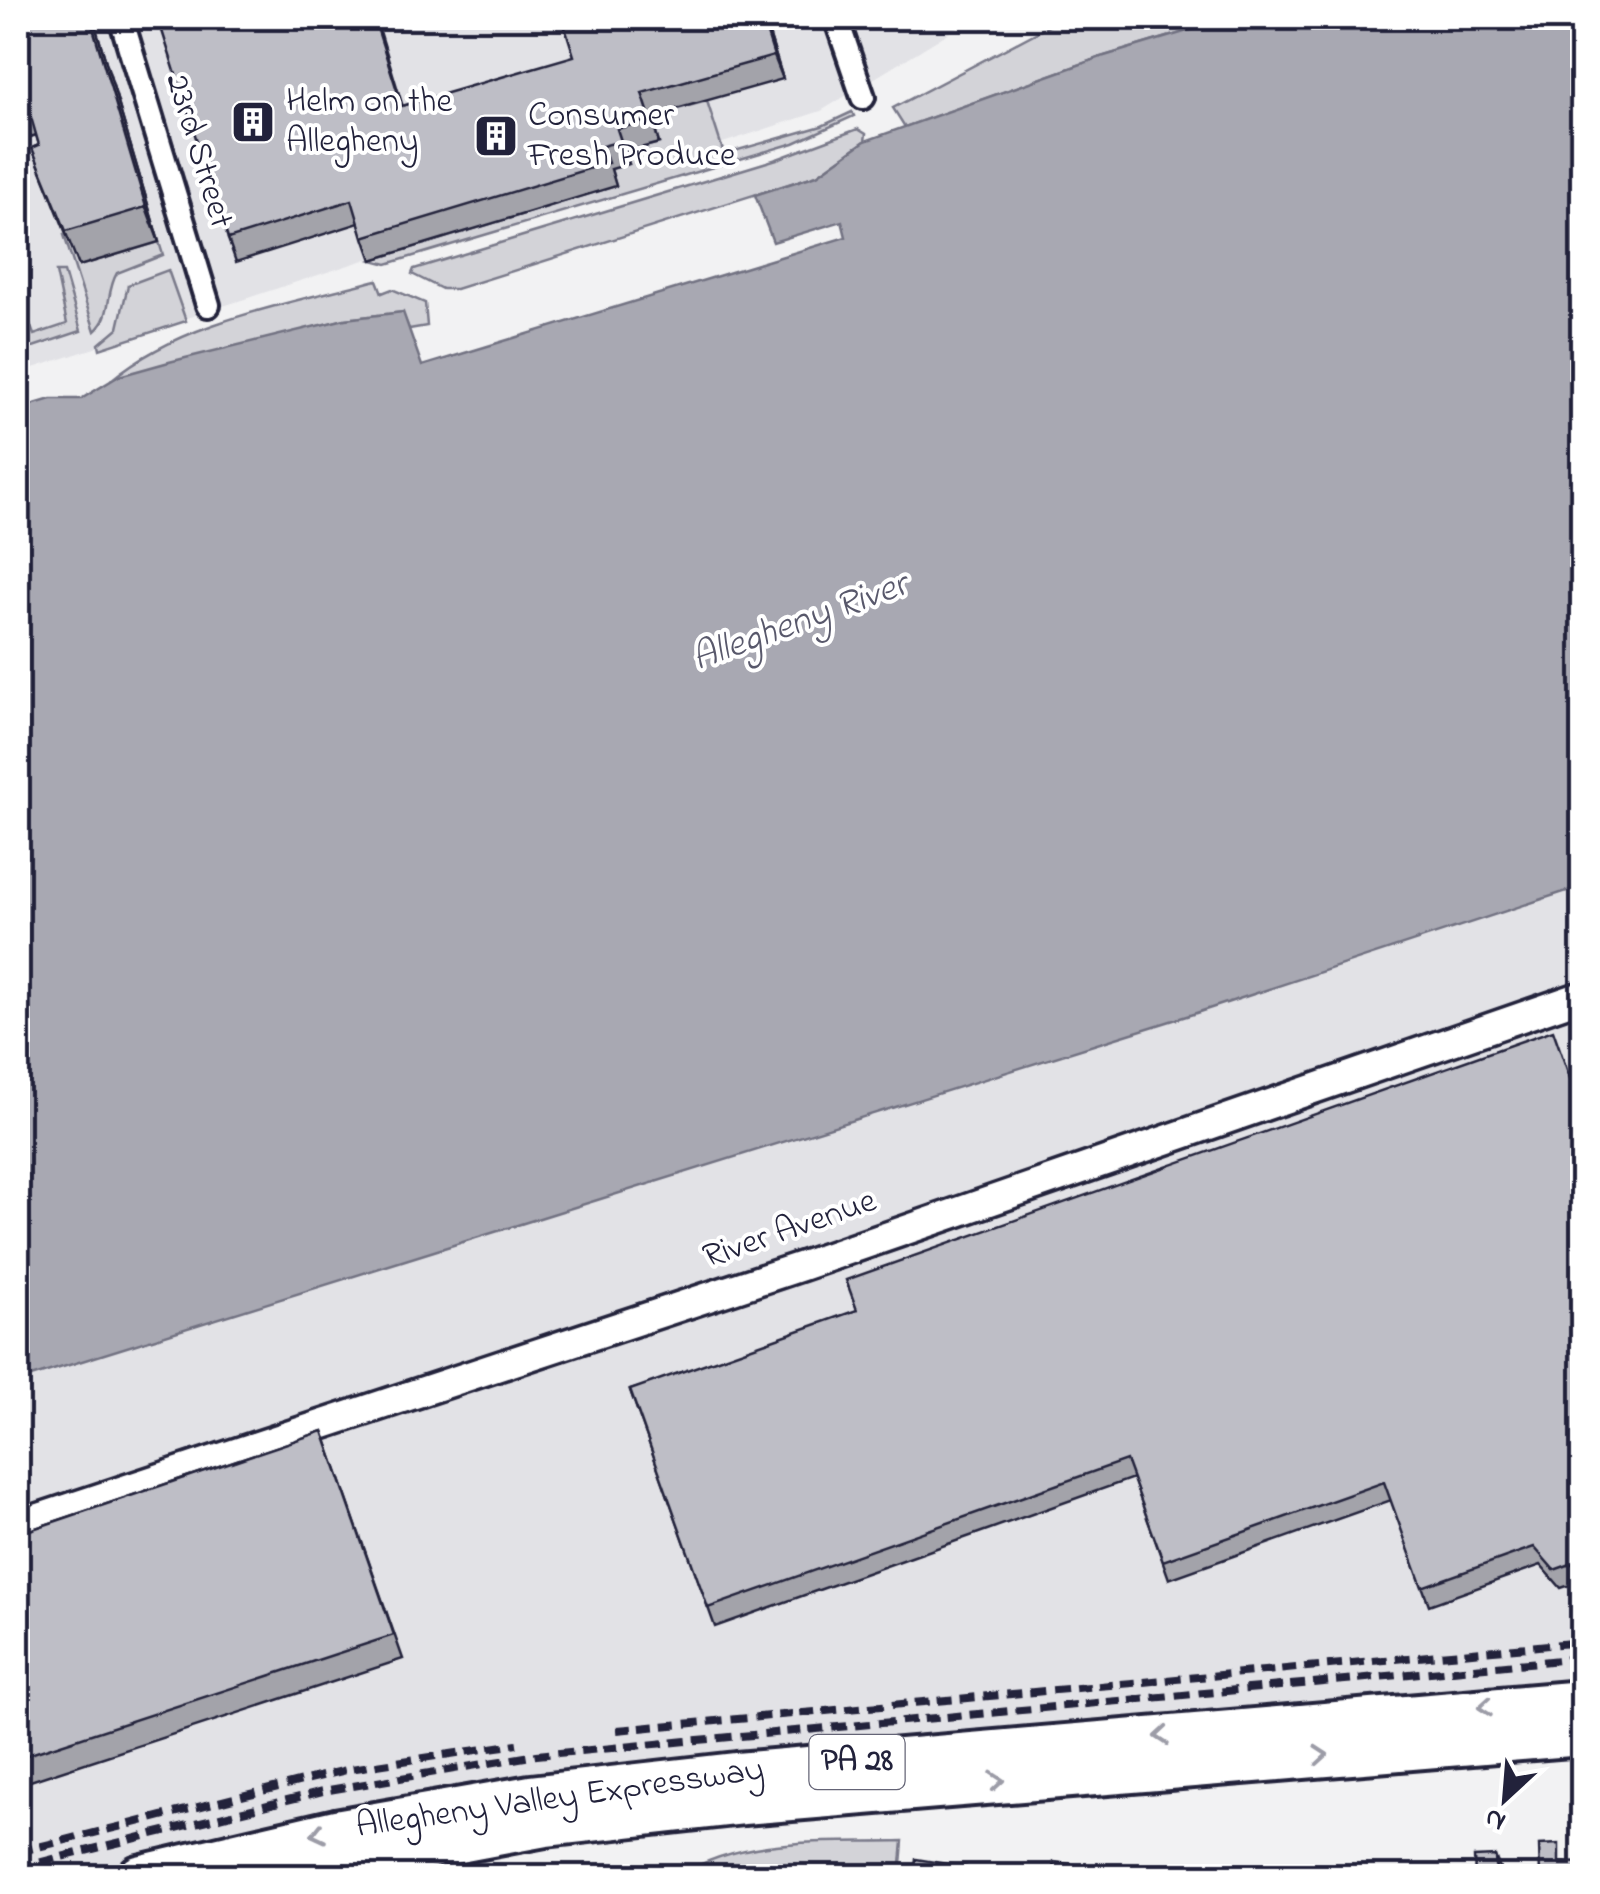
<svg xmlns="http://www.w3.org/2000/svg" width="1600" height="1894" viewBox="0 0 1600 1894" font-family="'Indie Flower',sans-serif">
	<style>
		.built { fill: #e2e2e6 }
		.green { fill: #d3d3d8; stroke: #7a7a8a; stroke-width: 2.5 }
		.water { fill: #a8a8b2; stroke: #727282; stroke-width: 2.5 }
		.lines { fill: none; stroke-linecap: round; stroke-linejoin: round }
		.minor-casing { stroke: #22223b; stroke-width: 30 }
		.tertiary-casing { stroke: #22223b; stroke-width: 35 }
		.motorway-casing { stroke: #22223b; stroke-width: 48 }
		.minor { stroke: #fff; stroke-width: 22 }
		.tertiary { stroke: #fff; stroke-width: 28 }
		.motorway { stroke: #fff; stroke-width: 40 }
		.rail { stroke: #22223b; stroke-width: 8; stroke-dasharray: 15 8; stroke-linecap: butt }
		.wall { fill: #a3a3aa; stroke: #22223b; stroke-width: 2.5 }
		.shaded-wall { fill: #85858b; stroke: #22223b; stroke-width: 2.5 }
		.building { fill: #bebec6; stroke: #22223b; stroke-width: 2.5 }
		.oneway { stroke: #9c9ca7 }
		.labels { text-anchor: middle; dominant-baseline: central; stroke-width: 8; stroke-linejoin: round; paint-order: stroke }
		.shield { fill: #fff; stroke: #646476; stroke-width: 2.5 }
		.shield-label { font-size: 32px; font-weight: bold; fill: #22223b }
		.poi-label { font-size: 35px; fill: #22223b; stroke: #fff; text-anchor: start }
		.street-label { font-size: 35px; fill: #22223b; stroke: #fff }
		.water-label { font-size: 38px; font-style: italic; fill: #58586b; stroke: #fff }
	</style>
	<rect width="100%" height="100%" fill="#f2f2f3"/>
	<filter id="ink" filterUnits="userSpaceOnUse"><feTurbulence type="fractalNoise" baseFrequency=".01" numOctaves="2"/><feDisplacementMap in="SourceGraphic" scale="20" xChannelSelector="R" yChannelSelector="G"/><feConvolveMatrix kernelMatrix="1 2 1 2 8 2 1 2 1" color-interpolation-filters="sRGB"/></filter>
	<g filter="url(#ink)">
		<!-- built -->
		<g class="built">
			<path d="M18,18H973L821,111L18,373Z"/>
			<path d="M1582,886V1701L139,1876H18V1381L1193,1014Z"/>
		</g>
		<!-- green -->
		<g class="green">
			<path d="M1064,18H1231L1101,57L905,127L893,108Z"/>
			<path d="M707,101L724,154L822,126L852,112L854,116L794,143L387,264L372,260L616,186L611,169L629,164L625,152L659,143L651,116Z"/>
			<path d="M858,129L866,134L865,141L817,175L456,289H442L412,274L414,269L777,159Z"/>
			<path d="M69,234L79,266L159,242L163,255L117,273C105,293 113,315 95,331L64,235Z"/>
			<path d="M168,270L186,321L100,349L99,344L118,328L128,285Z"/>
			<path d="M56,272H64L81,331L21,351L18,308L25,310L34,335L67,324Z"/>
			<path d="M377,280L382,293L392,289L425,303L427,326L409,329L402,312L345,319L111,380C182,321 287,304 377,280Z"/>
			<path d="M903,1841L900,1876H679C744,1835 828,1843 903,1841Z"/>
		</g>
		<!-- water -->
		<path class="water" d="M1231,18H1582V886L1193,1014L18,1381V409L51,399H81L119,376L169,362L345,319L403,312L422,366L846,237L842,221L773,242L755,195L817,175L865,141L1101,57Z"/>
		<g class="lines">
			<defs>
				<g id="minor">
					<path d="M121,18L208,305"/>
					<path d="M836,18L863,97"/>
				</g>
				<path id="tertiary" d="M18,1525L802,1266L1582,996"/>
				<g id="motorway">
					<path d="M139,1876L336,1830L531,1796L737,1773L1582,1701"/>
					<path d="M277,1876L545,1826L743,1804L1582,1735"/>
				</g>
			</defs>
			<!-- minor casing -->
			<use href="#minor" class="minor-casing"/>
			<!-- tertiary casing -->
			<use href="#tertiary" class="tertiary-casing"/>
			<!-- motorway casing -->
			<use href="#motorway" class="motorway-casing"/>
			<!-- minor -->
			<use href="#minor" class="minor"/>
			<!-- tertiary -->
			<use href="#tertiary" class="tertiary"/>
			<!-- motorway -->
			<use href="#motorway" class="motorway"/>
			<!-- rail -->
			<g class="rail">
				<path d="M617,1730L1582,1642"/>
				<path d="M18,1852L350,1769L517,1744"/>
				<path d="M18,1868L323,1791L537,1755L1582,1658"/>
			</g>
		</g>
		<!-- wall -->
		<g class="wall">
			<path d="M18,18H93L159,242L79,266L32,148L39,145L36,135L18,142Z"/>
			<path d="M764,18L783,79L651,116L659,143L625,152L629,164L611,169L616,186L372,260L359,223L236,262L228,239L403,106Z"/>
			<path d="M18,340L26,372L18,375Z"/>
			<path d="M1582,1112V1581L1561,1588L1541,1565L1429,1605L1391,1500L1169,1579L1133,1478L715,1627L630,1390Z"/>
			<path d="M323,1431L403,1659L18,1785V1534Z"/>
		</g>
		<!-- shaded-wall -->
		<g class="shaded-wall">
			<path d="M90,18H93L159,242L146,207Z"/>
			<path d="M374,18H376L410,130L402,106Z"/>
			<path d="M762,18H764L783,79L774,56Z"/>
			<path d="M18,340L26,372L18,348Z"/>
			<path d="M1495,1856L1500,1869V1876H1496Z"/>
		</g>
		<!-- building -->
		<g class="building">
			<path d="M18,18H90L146,207L66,231L32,148L39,145L26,100L18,102Z"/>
			<path d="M158,18H374L402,106L574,56L562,18H762L774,56L642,93L651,120L617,129L621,141L602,146L608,163L363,237L352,200L228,239Z"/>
			<path d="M1553,1030L1582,1112V1560L1554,1570L1534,1547L1422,1587L1384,1482L1163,1561L1126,1460L708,1608L630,1390L857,1310L846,1280Z"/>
			<path d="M323,1431L394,1635L18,1758V1534Z"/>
			<path d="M1559,1844V1862L1582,1863V1876H1540L1539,1845Z"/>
			<path d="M1495,1856L1496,1876H1475L1474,1857Z"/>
			<path d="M916,1859L966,1867L965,1876H914Z"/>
			<path d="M1054,1862L1106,1869L1105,1876H1052Z"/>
			<path d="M1005,1871L1044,1876H1004Z"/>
		</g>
		<!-- one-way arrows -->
		<defs><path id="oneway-chevron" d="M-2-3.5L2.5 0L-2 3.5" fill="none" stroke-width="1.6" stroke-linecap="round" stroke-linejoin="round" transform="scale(2.5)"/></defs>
		<g class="oneway">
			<use href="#oneway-chevron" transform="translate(1485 1707) rotate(175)"/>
			<use href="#oneway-chevron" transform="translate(1162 1736) rotate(175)"/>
			<use href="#oneway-chevron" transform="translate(1321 1755) rotate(-5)"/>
			<use href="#oneway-chevron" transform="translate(997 1781) rotate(-5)"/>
			<use href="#oneway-chevron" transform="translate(318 1834) rotate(167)"/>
		</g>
	</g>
	<!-- icons -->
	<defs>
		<symbol id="building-square" viewBox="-11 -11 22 22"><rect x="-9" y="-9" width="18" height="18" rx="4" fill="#22223b" stroke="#fff"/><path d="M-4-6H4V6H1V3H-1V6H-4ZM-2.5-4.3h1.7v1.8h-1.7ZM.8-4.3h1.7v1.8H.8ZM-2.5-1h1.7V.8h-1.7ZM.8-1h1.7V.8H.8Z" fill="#fff"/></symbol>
	</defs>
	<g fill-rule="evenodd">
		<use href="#building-square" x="228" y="97" width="50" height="50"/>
		<use href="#building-square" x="471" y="111" width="50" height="50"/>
	</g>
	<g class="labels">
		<!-- shield labels -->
		<rect class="shield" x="809.5" y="1735" width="95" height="54" rx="8"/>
		<g class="shield-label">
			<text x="857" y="1762">PA 28</text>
		</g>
		<!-- poi labels -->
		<g class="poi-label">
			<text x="286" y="102">Helm on the<tspan x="286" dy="40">Allegheny</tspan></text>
			<text x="528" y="116">Consumer<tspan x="528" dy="40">Fresh Produce</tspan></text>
		</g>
		<!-- street labels -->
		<g class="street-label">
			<text transform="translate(198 151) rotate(73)">23rd Street</text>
			<text transform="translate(790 1230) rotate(-19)">River Avenue</text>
			<text transform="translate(560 1799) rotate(-8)">Allegheny Valley Expressway</text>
		</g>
		<!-- water labels -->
		<g class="water-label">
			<text transform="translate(800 623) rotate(-20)">Allegheny River</text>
		</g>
	</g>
	<!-- margin -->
	<rect width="1600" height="1894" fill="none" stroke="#fff" stroke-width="60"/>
	<rect x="30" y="30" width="1540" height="1834" fill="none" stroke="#22223b" stroke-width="4" filter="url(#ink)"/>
	<!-- north arrow -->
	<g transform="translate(1505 1799) rotate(206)" stroke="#ffffff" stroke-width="8" paint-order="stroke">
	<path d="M0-8L18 38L0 25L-18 38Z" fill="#22223b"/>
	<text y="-15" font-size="28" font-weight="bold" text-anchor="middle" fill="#22223b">N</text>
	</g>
</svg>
